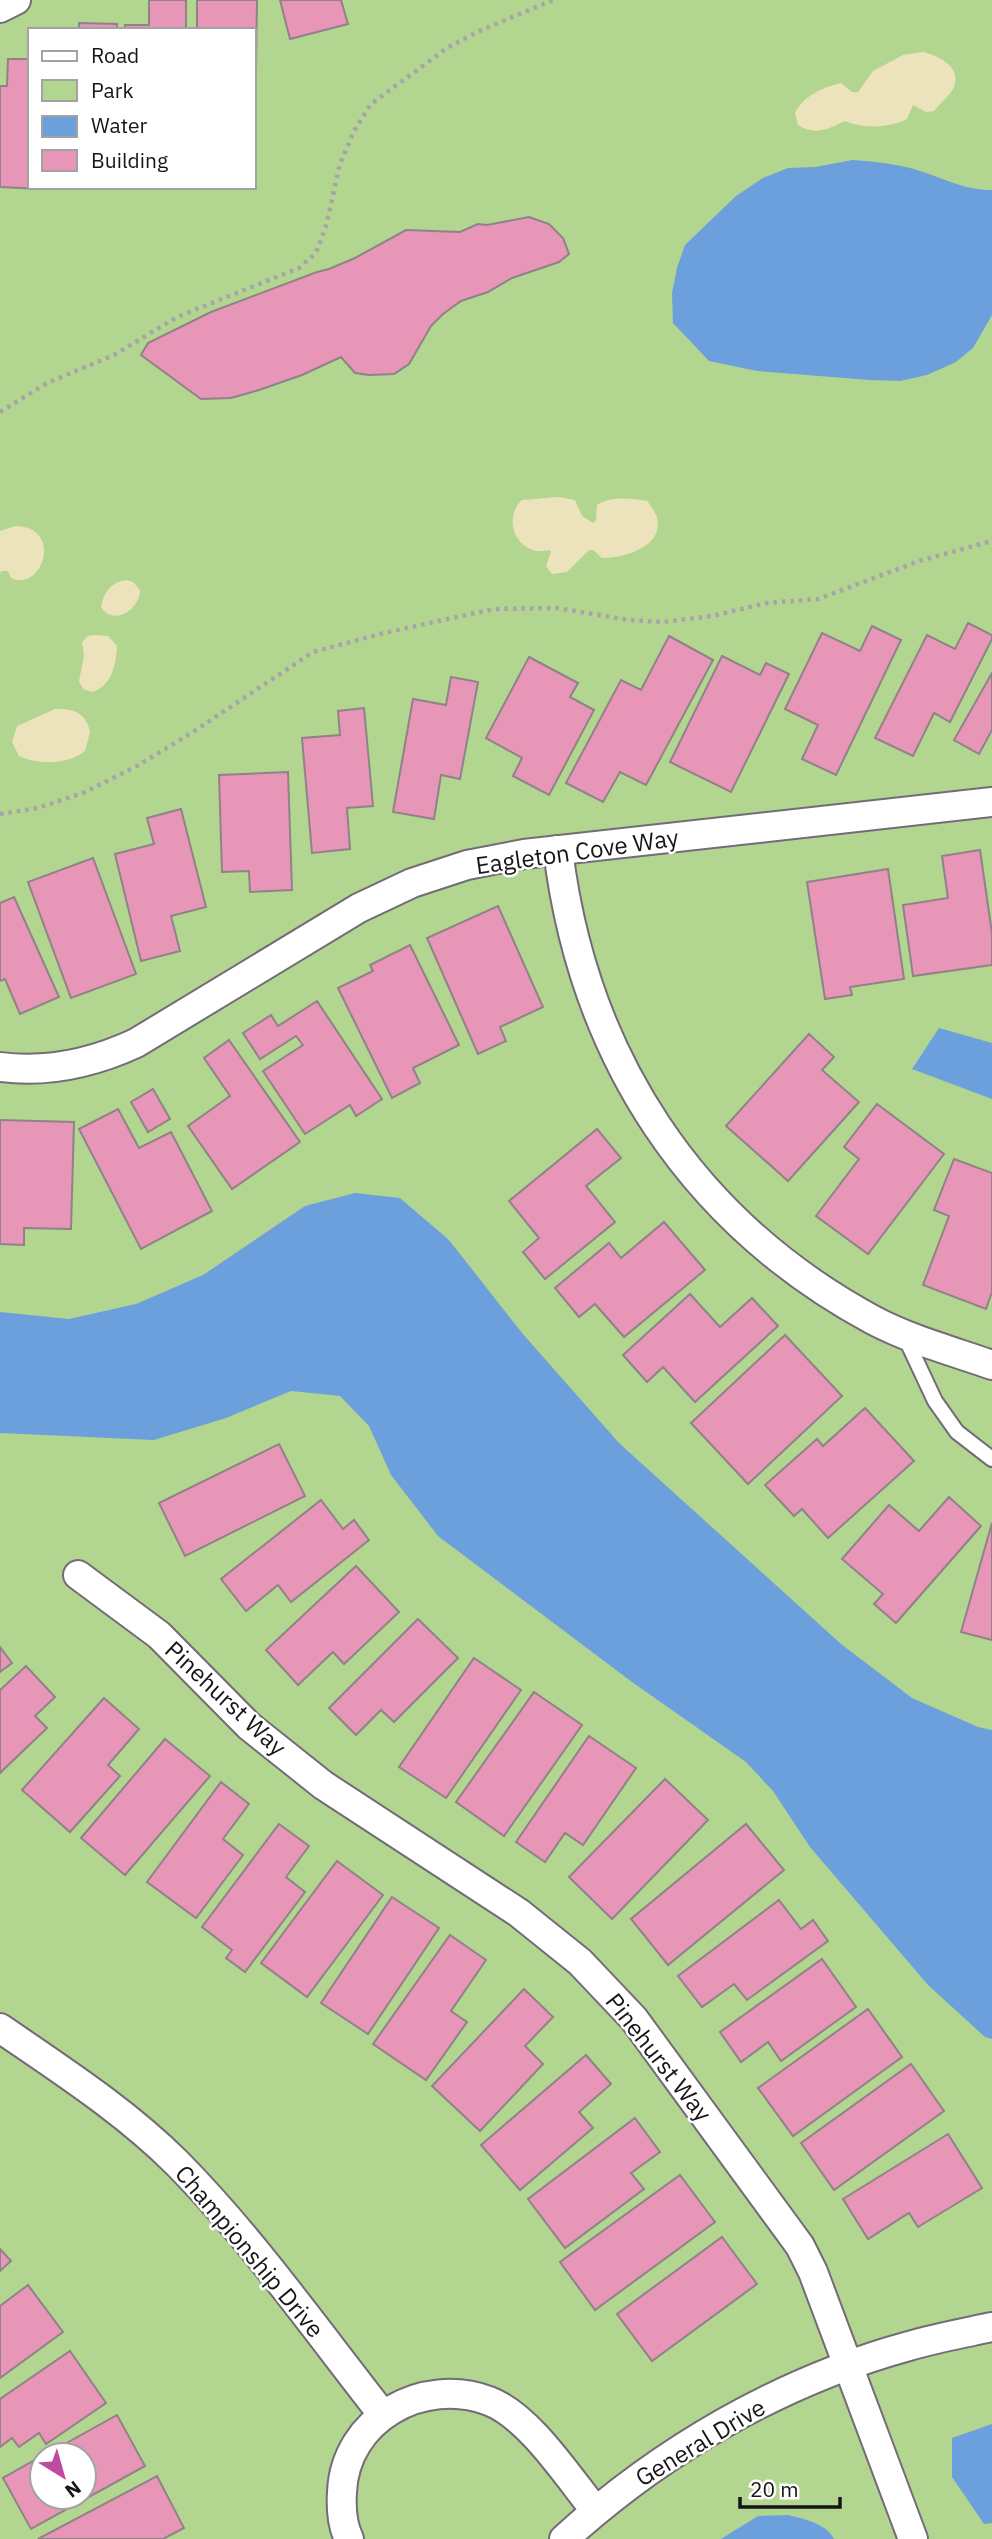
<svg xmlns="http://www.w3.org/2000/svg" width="992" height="2539" viewBox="0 0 992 2539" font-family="'IBM Plex Sans',sans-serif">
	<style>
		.green { fill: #b2d590; fill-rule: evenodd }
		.sand { fill: #ece3bd }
		.water { fill: #6ca0dd }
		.building { fill: #e796b8; stroke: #908287; stroke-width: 2 }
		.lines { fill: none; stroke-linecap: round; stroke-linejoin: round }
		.lane-casing { stroke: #736b76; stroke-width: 18 }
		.street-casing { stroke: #736b76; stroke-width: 32 }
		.path { stroke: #a8a2ab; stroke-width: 4.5; stroke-dasharray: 3.5 5; stroke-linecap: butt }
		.lane { stroke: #fff; stroke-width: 14 }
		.street { stroke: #fff; stroke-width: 28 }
		.labels { text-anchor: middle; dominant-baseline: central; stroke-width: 5; stroke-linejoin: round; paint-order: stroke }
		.street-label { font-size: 24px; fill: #181519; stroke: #fff }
	</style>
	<rect width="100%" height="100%" fill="#f1e9f5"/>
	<!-- green -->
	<path class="green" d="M0,0H992V2539H0ZM30,30H254V187H30ZM42,2455H84V2497H42Z"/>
	<!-- sand -->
	<g class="sand">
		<path d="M923,52C938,56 959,65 955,84C953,93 940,103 934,111L926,112L913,105L907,119C890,128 863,129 845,121C829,129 814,136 798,125L795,113C804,95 822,88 841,83L852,92H858L873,71L903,55Z"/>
		<path d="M558,497L575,500L582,516L593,523L596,520L597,505C610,496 632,498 647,501C679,538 634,558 602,558L593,550H589L567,572L552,574L546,566L551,552L550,550C544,551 538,552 533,550C511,543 506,515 522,500Z"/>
		<path d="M15,526C65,527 42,593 11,578L8,571H1L0,574V531Z"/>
		<path d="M126,580L133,582L140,590C140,609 114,627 101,607C103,593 111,582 126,580Z"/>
		<path d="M94,635L108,636L117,646C116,665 112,685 93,692L83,689L79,681L84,656L82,642L88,636Z"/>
		<path d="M55,709C74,708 86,713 90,732L85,751C68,765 38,765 19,756L12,742L17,726Z"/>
	</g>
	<!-- water -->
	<g class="water">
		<path d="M853,160C876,162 901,164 923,172C948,180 965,190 992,190V315L973,348L956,362L927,375L900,381L870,380L757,371L709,361L673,323L672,293L677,268L685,245L736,196L763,178L788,168L815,167Z"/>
		<path d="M939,1028L992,1043V1099L912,1069Z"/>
		<path d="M355,1193L400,1198L449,1240L522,1333L619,1443L841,1644L912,1698L978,1727L992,1730V2039L985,2037L928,1985L810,1847L773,1791L746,1762L632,1682L438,1536L391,1475L369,1426L340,1396L291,1391L226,1418L154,1440L0,1433V1312L69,1319L136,1304L203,1275L305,1206Z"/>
		<path d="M992,2424V2523L984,2524L952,2477V2438Z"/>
		<path d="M788,2515C804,2519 826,2523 834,2539H721L758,2516Z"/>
	</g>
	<!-- building -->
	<g class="building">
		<path d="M149,0H186V30H125V25H149Z"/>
		<path d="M197,0H257L256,69H254V30H197Z"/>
		<path d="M280,0H341L348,24L290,39Z"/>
		<path d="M79,23L117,24V30H79Z"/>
		<path d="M8,59H30V187L42,189L0,187V86H7Z"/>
		<path d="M529,217L549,224L563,238L569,254L559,262L512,278L488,292L461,301L443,314L431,326L409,364L394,374L369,375L355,373L341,357L302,375L259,390L231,398L201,399L141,355L148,343L211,312L317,272L329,269L355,258L406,230L460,232L478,224L487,225Z"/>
		<path d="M968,623L992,635V639L950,722L934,713L913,756L875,738L927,635L955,649Z"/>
		<path d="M872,626L901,640L836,775L802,759L818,725L785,709L822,633L860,651Z"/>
		<path d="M669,636L713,660L646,785L620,772L603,802L566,783L621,680L641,690Z"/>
		<path d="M722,656L760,675L766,663L789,674L731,792L670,762Z"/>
		<path d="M529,657L578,683L570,697L594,710L549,795L513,776L522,758L486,738Z"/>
		<path d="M992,673V730L979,754L954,740Z"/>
		<path d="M451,677L478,682L460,779L441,775L434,819L393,812L413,699L446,705Z"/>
		<path d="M364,708L373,806L347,808L350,849L312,853L302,738L340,735L338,711Z"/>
		<path d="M288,772L292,890L250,892L249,871L222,872L219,775Z"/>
		<path d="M181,809L206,907L171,916L180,951L141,961L115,854L154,844L147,818Z"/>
		<path d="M980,850L992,933V965L913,976L903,905L948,898L942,856Z"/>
		<path d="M93,858L136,974L71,998L28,882Z"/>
		<path d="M888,869L904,979L850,987L852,995L825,999L807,882Z"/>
		<path d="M14,897L59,997L20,1014L5,979L0,981V903Z"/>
		<path d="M498,906L543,1007L500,1027L506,1041L478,1054L427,938Z"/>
		<path d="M410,945L459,1045L413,1068L420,1083L392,1098L338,988L373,971L370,965Z"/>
		<path d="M317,1001L382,1099L356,1116L350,1105L305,1134L263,1071L303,1045L296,1036L260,1059L243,1033L271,1015L278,1026Z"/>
		<path d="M809,1034L834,1057L822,1070L859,1102L788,1181L726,1126Z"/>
		<path d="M229,1040L300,1142L232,1189L188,1126L230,1096L204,1058Z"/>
		<path d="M153,1089L170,1119L148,1132L131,1102Z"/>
		<path d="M877,1104L944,1154L868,1254L816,1216L859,1159L844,1147Z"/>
		<path d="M118,1109L139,1148L171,1132L212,1211L141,1249L79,1129Z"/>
		<path d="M0,1120L74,1122L71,1229L24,1228V1245L0,1244Z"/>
		<path d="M597,1129L621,1158L586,1186L615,1222L545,1279L523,1252L539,1238L509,1201Z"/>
		<path d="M954,1159L992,1173V1292L986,1309L923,1285L949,1216L934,1210Z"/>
		<path d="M664,1222L705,1270L624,1337L595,1304L579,1317L555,1288L609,1243L621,1258Z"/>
		<path d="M690,1294L720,1327L752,1298L778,1326L695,1402L663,1367L647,1382L623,1355Z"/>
		<path d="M785,1335L842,1396L748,1484L691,1423Z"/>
		<path d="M865,1408L914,1461L828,1538L802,1509L794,1516L765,1485L817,1439L823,1446Z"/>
		<path d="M279,1444L305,1496L185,1556L159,1503Z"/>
		<path d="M949,1497L981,1526L896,1623L874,1604L883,1594L842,1559L889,1505L919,1531Z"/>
		<path d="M321,1500L343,1529L354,1520L369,1540L291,1602L278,1585L246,1611L221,1579Z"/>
		<path d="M992,1523V1640L961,1632Z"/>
		<path d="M356,1566L399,1612L344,1664L333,1652L298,1685L266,1650Z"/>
		<path d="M418,1619L458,1658L394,1722L381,1710L356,1735L329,1708Z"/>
		<path d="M0,1647L12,1663L0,1672Z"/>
		<path d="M474,1658L521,1690L446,1798L399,1767Z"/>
		<path d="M26,1666L55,1697L35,1716L47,1728L0,1773V1690Z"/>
		<path d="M534,1692L582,1725L504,1836L456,1802Z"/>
		<path d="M104,1698L139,1729L108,1765L120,1776L70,1832L22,1790Z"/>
		<path d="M589,1736L636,1768L583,1845L565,1833L545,1862L516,1842Z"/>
		<path d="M165,1739L210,1776L125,1875L81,1838Z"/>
		<path d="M665,1779L708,1820L612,1919L569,1877Z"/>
		<path d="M221,1782L249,1804L223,1839L243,1855L196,1918L147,1882Z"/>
		<path d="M279,1824L309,1846L286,1877L305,1892L245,1972L226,1958L232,1950L202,1927Z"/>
		<path d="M746,1824L784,1870L668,1965L631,1919Z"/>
		<path d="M337,1861L383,1895L307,1997L261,1963Z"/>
		<path d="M392,1897L439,1928L368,2034L321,2003Z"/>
		<path d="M779,1900L801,1929L813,1920L828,1941L747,2000L734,1984L702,2007L678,1976Z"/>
		<path d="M450,1935L486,1960L451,2011L467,2022L426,2080L373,2044Z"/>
		<path d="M822,1959L856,2007L781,2061L768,2042L741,2062L720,2032Z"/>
		<path d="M524,1989L553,2017L525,2046L543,2064L480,2131L432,2086Z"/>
		<path d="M868,2009L902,2057L793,2136L758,2088Z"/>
		<path d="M586,2055L611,2084L579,2112L593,2128L520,2190L481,2145Z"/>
		<path d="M911,2064L944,2111L834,2190L801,2143Z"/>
		<path d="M635,2118L660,2152L631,2173L644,2189L565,2248L528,2199Z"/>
		<path d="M948,2134L982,2188L918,2227L909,2213L868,2239L843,2199Z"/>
		<path d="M680,2175L715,2222L595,2310L560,2262Z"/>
		<path d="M722,2237L757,2284L652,2361L617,2314Z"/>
		<path d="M0,2249L11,2261L0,2271Z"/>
		<path d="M28,2285L63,2332L0,2378V2306Z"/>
		<path d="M70,2351L106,2403L46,2444L39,2433L19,2447L12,2438L0,2447V2399Z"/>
		<path d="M117,2415L145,2466L31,2529L3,2478L42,2456V2497H84V2455H45Z"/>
		<path d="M157,2476L184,2528L163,2539H38Z"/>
	</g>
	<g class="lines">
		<defs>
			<path id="lane" d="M905,1337L935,1401L957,1432L992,1459"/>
			<g id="street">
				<path d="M0,8L16,0"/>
				<path d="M558,850C583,1055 690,1221 873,1320C911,1340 952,1351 992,1365"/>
				<path d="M0,1067C47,1073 93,1063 136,1043L359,908L412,883L467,865L524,854L992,802"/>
				<path d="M78,1575L159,1635L249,1726L323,1785L519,1913L580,1962L634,2019L800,2246L813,2272L913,2539"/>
				<path d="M0,2028C61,2070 125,2111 177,2163C253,2240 316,2330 383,2415"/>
				<path d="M349,2539C342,2525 341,2508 342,2492C345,2419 423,2376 489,2401C529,2416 568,2477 595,2510"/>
				<path d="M564,2539C662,2450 781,2381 909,2346C936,2338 964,2333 992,2327"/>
			</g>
		</defs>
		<!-- lane casing -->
		<use href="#lane" class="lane-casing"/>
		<!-- street casing -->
		<use href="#street" class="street-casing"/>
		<!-- path -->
		<g class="path">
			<path d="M0,412L47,383L114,355L177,317L299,268L316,253L326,226L340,164L354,131L371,104L447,48L477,32L553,0"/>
			<path d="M0,814L38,808L83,793L137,766L193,732L313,652L384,633L494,609L557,608L629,620L662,622L712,616L767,603L818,599L919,561L992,541"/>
		</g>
		<!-- lane -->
		<use href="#lane" class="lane"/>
		<!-- street -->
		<use href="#street" class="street"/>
	</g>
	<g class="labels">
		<!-- street labels -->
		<g class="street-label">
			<text transform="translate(577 851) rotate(-8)">Eagleton Cove Way</text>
			<text transform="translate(226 1698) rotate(43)">Pinehurst Way</text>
			<text transform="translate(659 2057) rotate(52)">Pinehurst Way</text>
			<text transform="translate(250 2251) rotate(50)">Championship Drive</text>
			<text transform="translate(700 2442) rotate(-31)">General Drive</text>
		</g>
	</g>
	<!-- legend -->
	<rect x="28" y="28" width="228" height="161" fill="#ffffff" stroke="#a3a1a3" stroke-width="2"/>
	<rect x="42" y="51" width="35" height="10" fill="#ffffff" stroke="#a3a1a3" stroke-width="2"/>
	<text x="91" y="63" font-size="21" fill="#181519">Road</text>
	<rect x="42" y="80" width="35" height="21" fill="#b2d590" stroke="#a3a1a3" stroke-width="2"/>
	<text x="91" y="98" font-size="21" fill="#181519">Park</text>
	<rect x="42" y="116" width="35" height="21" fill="#6ca0dd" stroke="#a3a1a3" stroke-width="2"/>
	<text x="91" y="133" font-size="21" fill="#181519">Water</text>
	<rect x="42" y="150" width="35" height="21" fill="#e796b8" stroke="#a3a1a3" stroke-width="2"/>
	<text x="91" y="168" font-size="21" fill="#181519">Building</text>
	<!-- north arrow -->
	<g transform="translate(63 2476) rotate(143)"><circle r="33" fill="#ffffff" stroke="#a3a1a3" stroke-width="2"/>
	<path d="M0-5L12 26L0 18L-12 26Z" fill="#bf4aa2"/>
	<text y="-10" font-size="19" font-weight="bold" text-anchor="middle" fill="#181519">N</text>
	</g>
	<!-- scale -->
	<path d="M740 2497v10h100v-10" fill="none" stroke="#181519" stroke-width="3.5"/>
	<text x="750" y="2497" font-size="21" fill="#181519" stroke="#ffffff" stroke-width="5" paint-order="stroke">20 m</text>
</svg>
